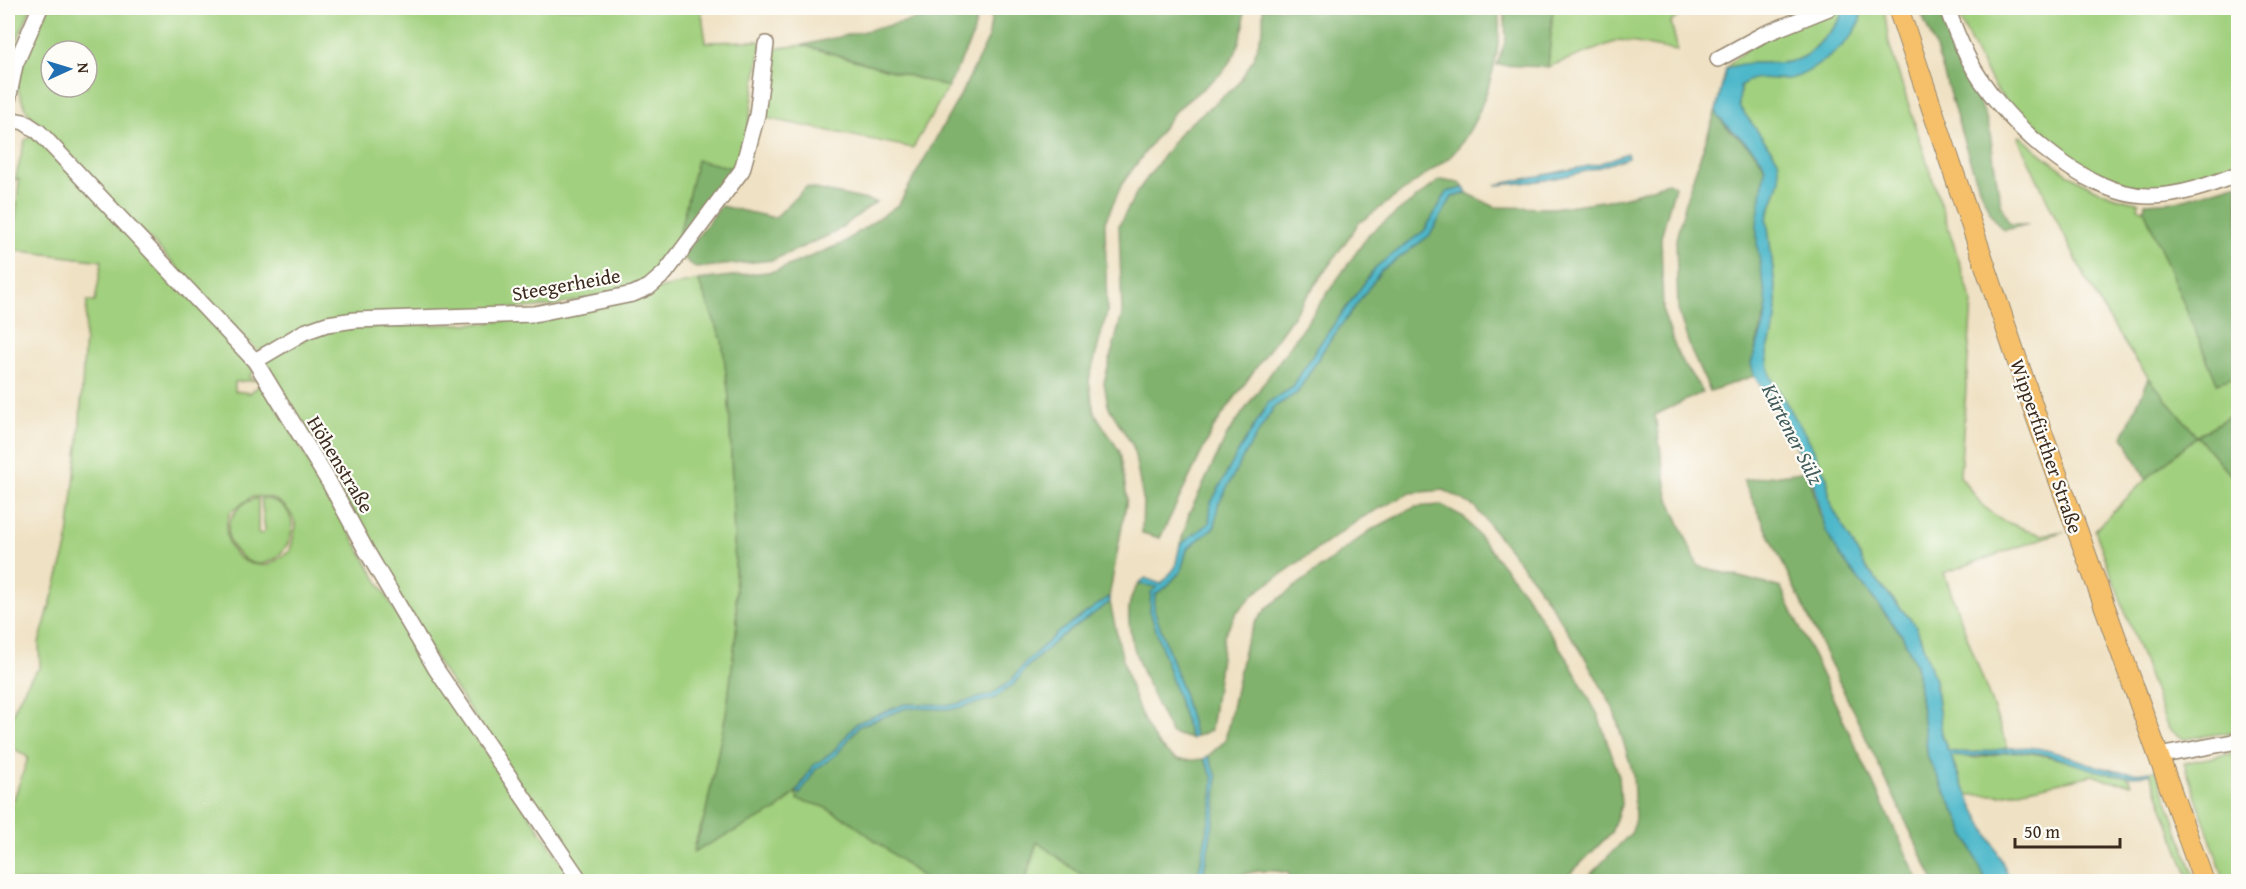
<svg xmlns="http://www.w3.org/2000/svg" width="2246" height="889" viewBox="0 0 2246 889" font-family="'Gentium Book Plus',serif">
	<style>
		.green { fill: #a1d07e; stroke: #6e7d4e; stroke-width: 1.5; fill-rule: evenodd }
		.forest { fill: #80b26d; stroke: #5e6e46; stroke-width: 1.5 }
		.water { fill: #4db8ca; stroke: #447174; stroke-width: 1.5 }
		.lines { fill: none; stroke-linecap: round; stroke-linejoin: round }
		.minor-casing { stroke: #958670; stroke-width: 18 }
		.major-casing { stroke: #958670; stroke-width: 22 }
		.minor { stroke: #fff; stroke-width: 15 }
		.major { stroke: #f6c06b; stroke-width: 20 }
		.labels { text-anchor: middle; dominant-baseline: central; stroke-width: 4.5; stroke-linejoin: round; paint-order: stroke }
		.street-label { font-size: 20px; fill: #3b2a1e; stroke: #fdfcf7 }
		.water-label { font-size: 21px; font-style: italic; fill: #415c5a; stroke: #fdfcf7 }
	</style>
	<rect width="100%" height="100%" fill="#fdfcf7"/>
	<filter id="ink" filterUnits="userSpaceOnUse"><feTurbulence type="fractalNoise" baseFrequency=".0167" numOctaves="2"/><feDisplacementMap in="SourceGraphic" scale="12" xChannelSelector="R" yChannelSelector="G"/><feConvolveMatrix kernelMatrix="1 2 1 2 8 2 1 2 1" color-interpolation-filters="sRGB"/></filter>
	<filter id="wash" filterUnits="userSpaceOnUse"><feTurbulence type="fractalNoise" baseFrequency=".008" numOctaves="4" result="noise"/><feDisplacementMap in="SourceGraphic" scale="24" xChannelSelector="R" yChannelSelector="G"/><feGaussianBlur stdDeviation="1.35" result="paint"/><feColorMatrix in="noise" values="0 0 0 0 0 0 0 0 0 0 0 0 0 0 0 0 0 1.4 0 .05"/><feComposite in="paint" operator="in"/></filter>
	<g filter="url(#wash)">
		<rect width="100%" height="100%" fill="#efe1c3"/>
		<!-- green -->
		<g class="green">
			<path d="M8,8H31L8,62Z"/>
			<path d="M48,8H701L706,42L758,41L761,44L746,141L737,169L654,278L644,285L553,306L373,317L258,351L27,112L17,87L23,61ZM51,51H87V87H51Z"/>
			<path d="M1553,8H1689L1671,22L1678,51L1620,40L1548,67Z"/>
			<path d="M1844,8C1842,21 1833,29 1824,38C1819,43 1813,51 1807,55C1782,71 1752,56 1726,69C1749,38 1807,19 1844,8Z"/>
			<path d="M1859,8H1884L1889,44L1972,301L1960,476L1982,505L2001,520L2041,535L2064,531L1944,573L2008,748C1987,753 1969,754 1948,751L1942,735L1935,680L1916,626L1866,568L1830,503L1827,478L1770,376L1767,353L1776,320V295L1767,219L1780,180L1739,106L1740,86L1750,78H1792L1861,10Z"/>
			<path d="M1955,8H2238V49L2228,60V69L2238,82V167C2209,177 2177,191 2145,188C2091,182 2030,137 1999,93C1981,67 1968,36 1955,8Z"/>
			<path d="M803,45L948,87L913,148L760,117L770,49Z"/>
			<path d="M34,135L169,274L254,371L249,377L256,380L235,382V391L250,393L261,384L283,417L429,670L575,881H8V816L28,758C22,751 11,751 8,740C4,724 28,677 40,668L39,643L67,546L79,438L87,301L95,302L102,261L13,250L19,179L15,180L25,140ZM252,497C274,494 290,505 296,526L290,551L269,565C237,569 217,541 231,511Z"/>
			<path d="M2020,136C2055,166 2092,196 2139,202L2138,208L2144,209L2217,382L2238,376V411L2197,436L2238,483V731L2184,739L2168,729L2095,530L2146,479L2197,436C2170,404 2143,373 2121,338C2080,275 2050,205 2018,138Z"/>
			<path d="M698,280L722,340L729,397L737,624L727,709L705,816L694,844L777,810L797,792C812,803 829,808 846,818C875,837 901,861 928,881H586L440,666L266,365L267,360L308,337L337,328L487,323L644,297L662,288Z"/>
			<path d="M258,498V533L262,534L265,530L261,498C327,506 273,598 235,550C218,529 235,502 258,498Z"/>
			<path d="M2012,751C2052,753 2089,770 2128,776L2131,784L2108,781L2093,775L2001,795H1967L1950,755L1977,758Z"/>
			<path d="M2238,752V881H2225L2184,763Z"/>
			<path d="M2156,770L2196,881H2190L2150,772Z"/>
			<path d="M1037,842L1090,881L1025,882Z"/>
		</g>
		<!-- forest -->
		<g class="forest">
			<path d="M934,8H979L973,35L948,87L803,45L935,15Z"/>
			<path d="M993,8H1244V25L1236,52L1223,72L1175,111L1122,184L1105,222L1107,312L1089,381L1094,412L1120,452L1127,499L1109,597L1057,633L1024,664L1011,681L991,695L952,705L905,704L857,723L834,751L812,767L797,791L800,794L815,770L837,754L859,726L906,708L953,709L993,699L1014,684L1027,667L1060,637L1110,602C1118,640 1137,744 1177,759C1184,762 1196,759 1204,759L1213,778L1212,807L1197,881H1090L1037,842L1025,881H928L848,820L822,806L798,800L796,792L777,810L693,852L705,816L727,709L737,624L729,397L722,340L698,280L776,271L841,244L899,204L961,94L988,39Z"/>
			<path d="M1263,8H1498C1505,52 1481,125 1450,157L1359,223L1214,427L1160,538L1142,533L1143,499L1133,446L1108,406L1104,382L1122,314L1119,225L1137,192L1183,129L1237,85L1253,60L1263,28Z"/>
			<path d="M1504,8H1553L1548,67L1497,65L1506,39Z"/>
			<path d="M1919,8H1939L1950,38L1987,95L1970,84C1978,98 1985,112 1989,128C1994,150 1997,212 2011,224H2029L2005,230C1980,220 1947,76 1935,46C1930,33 1924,20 1919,8Z"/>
			<path d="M1716,110C1725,136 1757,143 1765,170L1767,305C1764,328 1749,353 1754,376L1710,391L1691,351L1678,310L1676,239L1689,190Z"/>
			<path d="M697,160L737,169L675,251Z"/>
			<path d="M1440,180L1460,183L1464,188L1447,192L1425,230L1376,267L1319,345L1292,388L1269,402L1237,454L1211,503L1209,523L1180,545L1189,514L1227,435L1370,233Z"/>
			<path d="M1669,182L1675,186L1661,237L1663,312L1679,357L1703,392L1655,415L1668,496L1698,566L1781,588L1919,881H1584L1632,832L1635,818L1633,773L1613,708L1583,654L1536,583L1474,506L1444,490L1410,493L1363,517L1255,593L1237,612L1224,635L1211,730L1195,737L1181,686L1154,610L1155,594L1165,588L1181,571L1187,549L1215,526L1217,505L1243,457L1274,407L1297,393L1324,349L1381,271L1430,235L1452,197L1467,193L1495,207L1553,208L1623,198Z"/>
			<path d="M2238,183V376L2217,383L2144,209L2145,203L2178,201Z"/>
			<path d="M806,187L876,202L834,233L773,260L696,268L682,257L721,206L775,218Z"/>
			<path d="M2149,378L2197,436L2238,411V483L2197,436L2146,479L2123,436Z"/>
			<path d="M1808,471L1820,515L1841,557L1902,635L1916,665L1928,758L1957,815L1986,881H1934L1743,480Z"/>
			<path d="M1441,505L1464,517L1524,592L1569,662L1598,715L1619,776L1621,805L1611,833L1563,881L1293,882L1288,873C1249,865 1236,881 1202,882L1216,807L1217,777L1208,756L1225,741L1246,642L1255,623L1268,607L1371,530L1415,507Z"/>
			<path d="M1139,584L1157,587L1150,611L1191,739L1171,733C1155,699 1108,618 1139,584Z"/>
		</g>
		<!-- water -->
		<g class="water">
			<path d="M1844,8H1859C1871,31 1814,72 1793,78C1773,83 1759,71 1740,86L1739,106L1778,159L1780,180L1767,219L1776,295V320L1767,353L1770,376L1810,442L1827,478L1830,503L1866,568L1916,626L1935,680L1942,735L1948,751C1979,757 2006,744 2036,748C2073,753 2112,780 2150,771L2151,773C2116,784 2072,760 2038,753C2010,747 1981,760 1951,756C1966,800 1993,839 2011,881H1986L1957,815L1928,758L1916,665L1902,635L1841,557L1826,531L1812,478L1779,413L1754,376L1751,363L1764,325L1767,305L1757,245V223L1765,169L1762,160L1755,151L1718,117L1716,110L1726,69C1752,56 1782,71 1807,55C1814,50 1821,41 1827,35C1835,27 1842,19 1844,8Z"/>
			<path d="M1627,153L1628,157C1585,174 1541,183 1495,185L1598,164Z"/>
			<path d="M1464,188L1467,193L1452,197L1430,235L1381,271L1324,349L1297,393L1274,407L1243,457L1218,505L1215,526L1187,549L1181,571L1165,588L1155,594L1154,610L1181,686L1195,737L1191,739L1150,611L1151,592L1157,587L1139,584L1145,578L1161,584L1175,568L1180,545L1209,523L1211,503L1237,454L1269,402L1292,388L1319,345L1376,267L1425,230L1447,192Z"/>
			<path d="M1109,597L1110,602L1060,637L1027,667L1014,684L993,699L953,709L906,708L859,726L837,754L815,770L800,794L797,792L812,767L834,751L857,723L905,704L952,705L991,695L1011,681L1024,664L1057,633Z"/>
			<path d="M1208,756L1217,777L1216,807L1202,881H1197L1212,807L1213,778L1204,759Z"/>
		</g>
	</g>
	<g filter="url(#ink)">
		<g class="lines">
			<defs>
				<g id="minor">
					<path d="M1947,8C1953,25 1960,42 1968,58C1997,116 2083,197 2150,196C2181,196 2210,185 2238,174"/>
					<path d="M1718,59L1762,35L1829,8"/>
					<path d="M8,100L15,65L40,8"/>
					<path d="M8,119L24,122L39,132L255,361L329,482L366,550L436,669L581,882"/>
					<path d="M255,361L304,332L327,324L355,320L534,314L633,294L649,287L665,273L742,170L757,115L766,44"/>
					<path d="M2158,756L2238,741"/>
				</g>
				<path id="major" d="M1898,8L2036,416L2204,882"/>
			</defs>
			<!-- minor casing -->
			<use href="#minor" class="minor-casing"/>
			<!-- major casing -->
			<use href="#major" class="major-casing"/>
			<!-- minor -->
			<use href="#minor" class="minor"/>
			<!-- major -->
			<use href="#major" class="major"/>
		</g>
	</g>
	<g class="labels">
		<!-- street labels -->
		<g class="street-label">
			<text transform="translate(566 284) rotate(-10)">Steegerheide</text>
			<text transform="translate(2047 446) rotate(71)">Wipperfürther Straße</text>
			<text transform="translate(341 464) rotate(59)">Höhenstraße</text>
		</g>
		<!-- water labels -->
		<g class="water-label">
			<text transform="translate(1793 434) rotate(63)">Kürtener Sülz</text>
		</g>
	</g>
	<!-- margin -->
	<rect width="2246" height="889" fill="none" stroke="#fdfcf7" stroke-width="30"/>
	<!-- north arrow -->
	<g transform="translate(69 69) rotate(86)"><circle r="28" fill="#fdfcf7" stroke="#afa8a0" stroke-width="1.5"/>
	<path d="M0-4.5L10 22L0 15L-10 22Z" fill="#1f6fb2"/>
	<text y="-9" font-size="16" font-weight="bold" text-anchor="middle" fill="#3b2a1e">N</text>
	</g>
	<!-- scale -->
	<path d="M2015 838v9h105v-9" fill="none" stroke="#3b2a1e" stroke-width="3"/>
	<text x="2024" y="838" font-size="18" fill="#3b2a1e" stroke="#fdfcf7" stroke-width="4.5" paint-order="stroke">50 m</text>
</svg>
